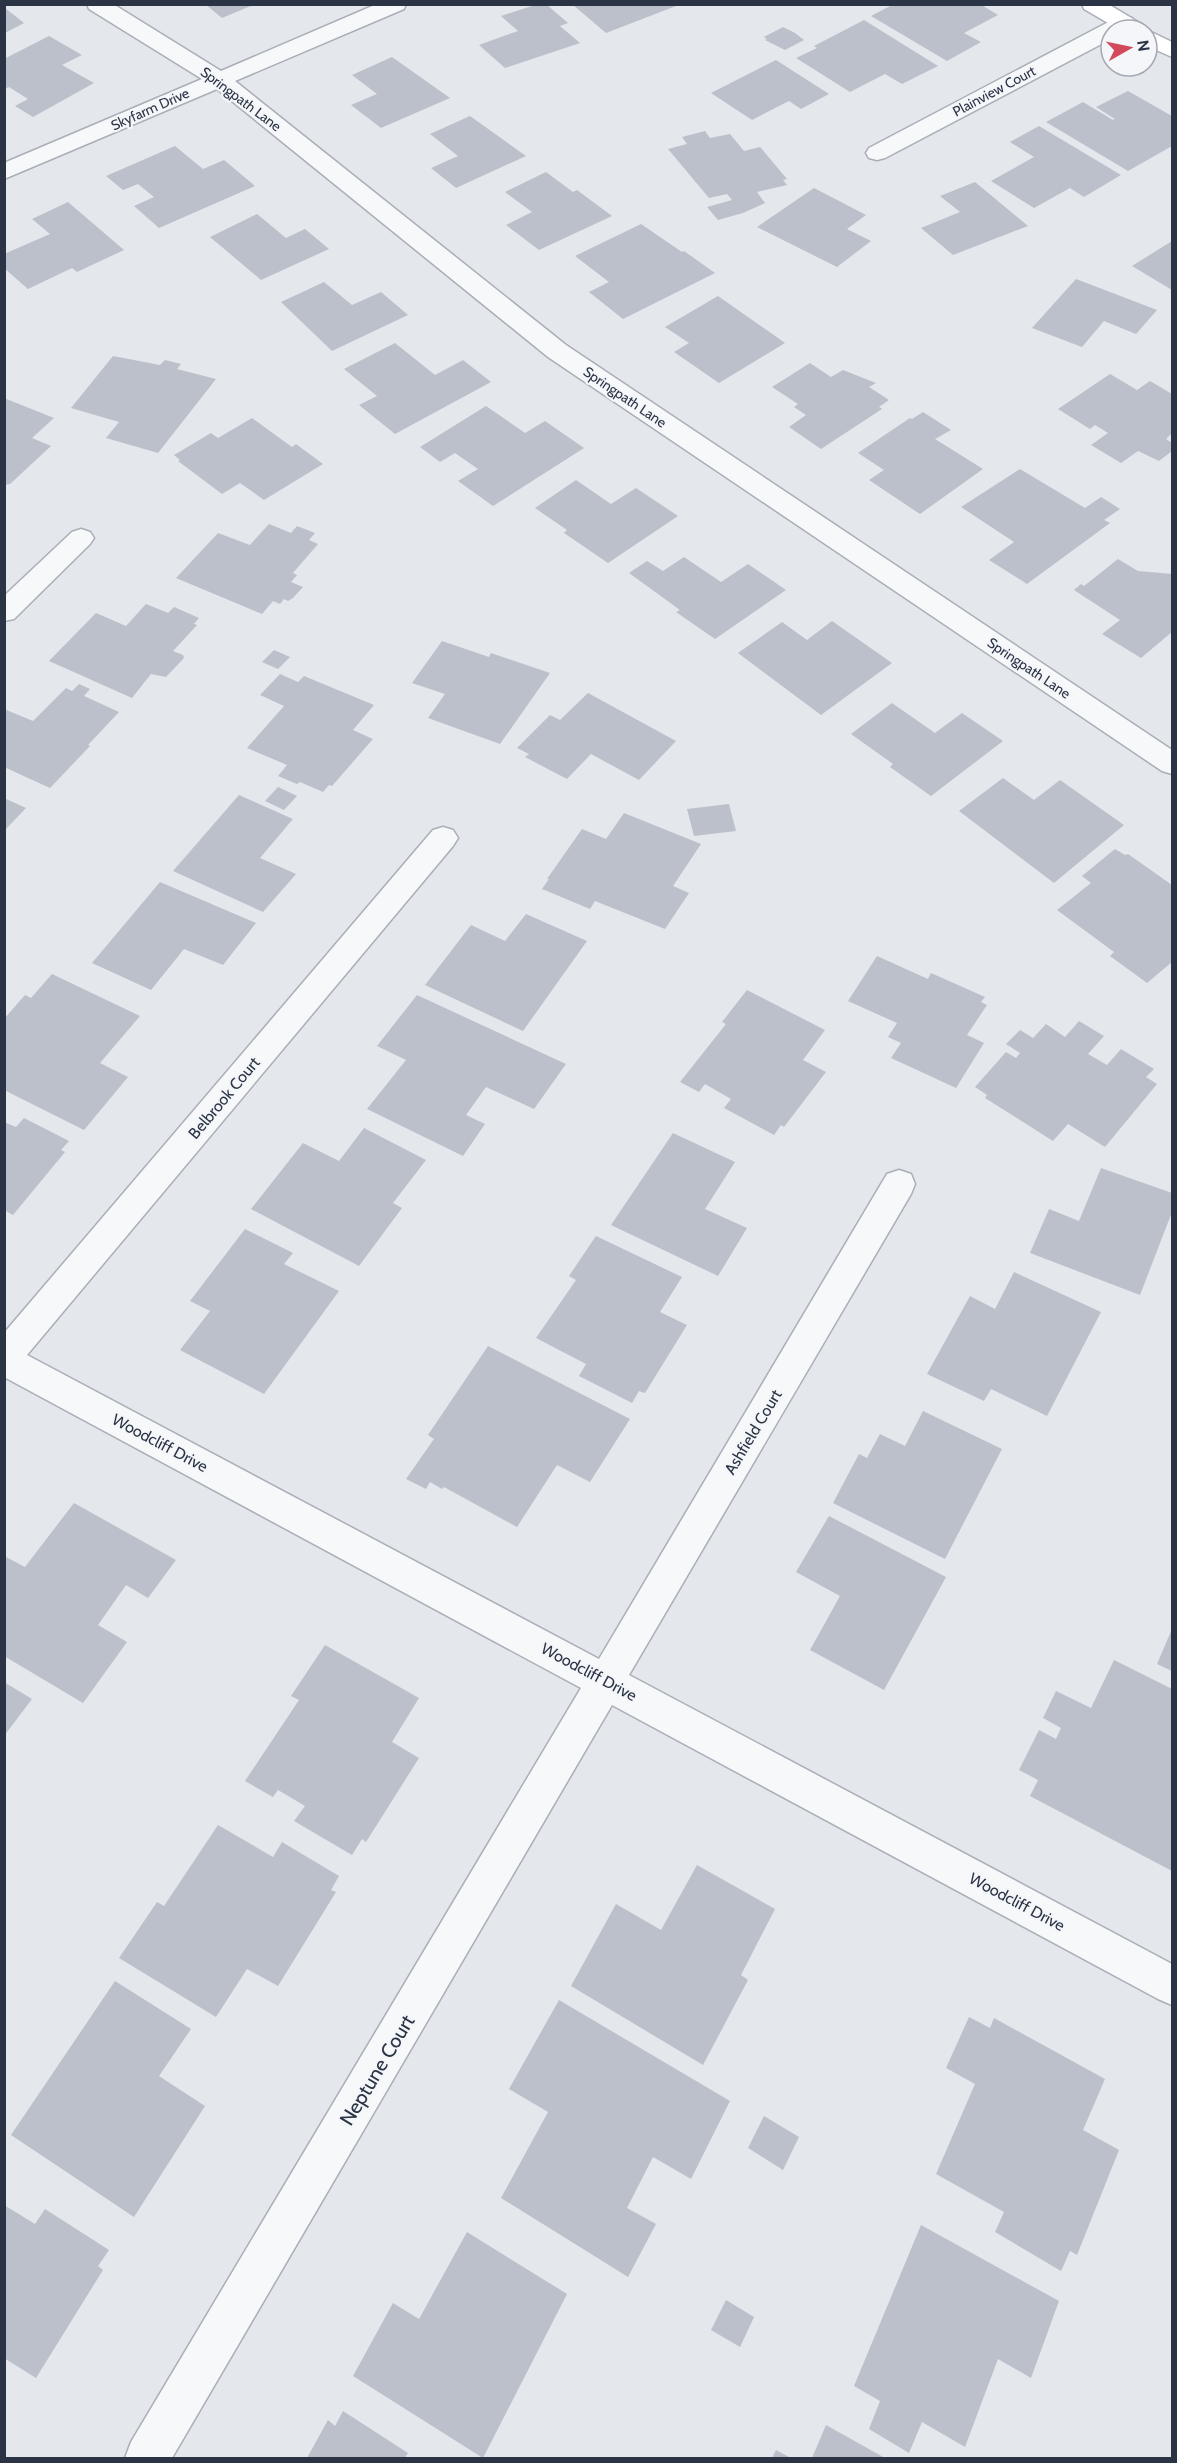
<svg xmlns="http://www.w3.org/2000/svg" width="1177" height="2463" viewBox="0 0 1177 2463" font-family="Cabin,sans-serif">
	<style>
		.building { fill: #bbc0ca }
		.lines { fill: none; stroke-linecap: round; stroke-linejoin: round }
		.street-casing { stroke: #a9aeb7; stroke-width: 3 }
		.secondary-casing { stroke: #a9aeb7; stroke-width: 3 }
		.street { fill: #f7f8fa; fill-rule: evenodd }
		.secondary { fill: #fff; fill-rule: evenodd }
		.labels { text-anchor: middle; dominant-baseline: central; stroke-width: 4.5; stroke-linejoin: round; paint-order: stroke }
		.far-street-label { font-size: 14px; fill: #2b3445; stroke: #f4f6f9 }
		.street-label { font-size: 16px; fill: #2b3445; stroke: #f4f6f9 }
		.near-street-label { font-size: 20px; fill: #2b3445; stroke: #f4f6f9 }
	</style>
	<rect width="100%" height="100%" fill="#e4e7ec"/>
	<!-- building -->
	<g class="building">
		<path d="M205,4H253V5L222,18Z"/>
		<path d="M546,4L568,23L560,26L580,43L505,68L479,45L518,31L501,16L535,5Z"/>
		<path d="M572,4H674L676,6L606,33Z"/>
		<path d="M894,4H980L998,15L964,33L981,42L947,61L871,16Z"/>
		<path d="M5,8L24,23L5,33Z"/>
		<path d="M864,20L938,66L902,84L885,74L850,92L796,58L817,48L814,46Z"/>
		<path d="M783,27L795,33L804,40L785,50L765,40L767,39L764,37Z"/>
		<path d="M49,36L82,55L62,65L94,83L33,117L15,106L28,99L9,87L4,89V59Z"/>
		<path d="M392,57L450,98L381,128L351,105L377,94L352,75Z"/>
		<path d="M776,60L829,94L801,109L789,101L752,120L711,93Z"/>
		<path d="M1128,91L1172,116V146L1128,171L1046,122L1083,102L1113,120L1115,119L1096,107Z"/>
		<path d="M470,116L526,156L456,188L431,168L458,156L430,134Z"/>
		<path d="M1039,126L1121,175L1084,197L1070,188L1034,208L991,181L1034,157L1010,142Z"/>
		<path d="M705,131L710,138L730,134L744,151L760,147L787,179L783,180L787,185L757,192L765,203L743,213L718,220L707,207L732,200L727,194L709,198L668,149L687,144L682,137Z"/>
		<path d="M175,146L203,169L224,160L255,186L159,228L134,206L154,197L138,184L123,190L106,176Z"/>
		<path d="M546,172L573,192L577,190L612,216L539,250L506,225L532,212L505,192Z"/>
		<path d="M975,182L1028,226L953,255L921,228L960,212L940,196Z"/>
		<path d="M814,188L866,215L847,229L871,241L837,267L757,227Z"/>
		<path d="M68,202L124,250L77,272L72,268L28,289L4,268V254L50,234L32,219Z"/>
		<path d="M257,214L286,238L305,229L329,249L261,280L210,237Z"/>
		<path d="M641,224L682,252L684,251L715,273L623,319L589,292L609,282L575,256Z"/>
		<path d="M1172,241V290L1132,266Z"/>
		<path d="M1076,279L1157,310L1136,334L1104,321L1082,347L1032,328Z"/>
		<path d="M324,282L352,305L381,292L408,315L332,351L281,302Z"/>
		<path d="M718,296L785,343L719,383L674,352L689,343L665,327Z"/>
		<path d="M395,343L435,375L463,360L491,382L395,434L359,405L377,396L344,369Z"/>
		<path d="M113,356L160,365L165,360L181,364L177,369L216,379L158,453L106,438L119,422L71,408Z"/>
		<path d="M810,363L831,377L843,370L876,383L869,387L889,400L879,407L882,409L821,449L789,427L806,415L794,407L798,404L772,387Z"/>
		<path d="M1110,374L1137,390L1150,381L1172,394V433L1166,439L1172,443V451L1159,461L1138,451L1121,463L1091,445L1108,433L1095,425L1090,429L1058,409Z"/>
		<path d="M4,398L54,418L32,438L51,446L10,484L4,485Z"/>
		<path d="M486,406L525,433L545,421L584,448L493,506L458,481L478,469L455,453L440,462L420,447Z"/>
		<path d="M923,412L951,430L935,439L983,469L920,514L869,480L884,470L858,453L910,418L912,419Z"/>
		<path d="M252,418L292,447L296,444L323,464L264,500L240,483L222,494L178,461L180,460L174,455L211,433L218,438Z"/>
		<path d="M1020,469L1085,508L1101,497L1120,509L1104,520L1110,523L1027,584L989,560L1014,542L961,507Z"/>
		<path d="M576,480L611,504L636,488L678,516L608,563L564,533L567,530L535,508Z"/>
		<path d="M269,524L291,533L297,526L315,533L309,540L318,544L293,573L297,575L291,582L303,587L293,598L288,601L284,599L280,604L273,601L262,614L176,578L218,533L250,545Z"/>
		<path d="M684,557L721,582L748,564L786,590L715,639L676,612L680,610L629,573L647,561L663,571Z"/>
		<path d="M1118,559L1138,571L1172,574V632L1141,658L1102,634L1120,620L1074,590L1081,584L1084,586Z"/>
		<path d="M146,604L168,613L174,607L199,618L194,624L197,625L173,651L183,655L184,658L166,677L151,674L132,698L49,661L96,613L126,626Z"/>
		<path d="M832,621L892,663L821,715L738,653L782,622L807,640Z"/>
		<path d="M442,641L489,657L491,653L550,673L500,744L428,718L445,694L412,683Z"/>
		<path d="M274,650L290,657L278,669L262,662Z"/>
		<path d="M280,674L298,682L304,676L374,705L353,730L373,739L332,786L329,785L323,792L300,782L297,784L278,776L287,765L247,748L284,706L260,695Z"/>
		<path d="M79,684L90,689L84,696L119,712L88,745L90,746L50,788L4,767V709L33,721L66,688L72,691Z"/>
		<path d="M588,693L676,741L639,780L591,754L567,779L525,757L529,754L517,748L550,715L560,720Z"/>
		<path d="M892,703L935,733L962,713L1003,741L931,796L890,767L893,764L851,734Z"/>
		<path d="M1003,778L1034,800L1060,780L1124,825L1054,883L959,811Z"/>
		<path d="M278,787L297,796L284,810L265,801Z"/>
		<path d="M239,795L293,819L260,858L296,874L263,912L173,871Z"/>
		<path d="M4,798L26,808L4,831Z"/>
		<path d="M729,804L736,831L694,836L687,809Z"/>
		<path d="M624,813L701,844L673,886L689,893L665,929L595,901L590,909L542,889L549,879H547L582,829L606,839Z"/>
		<path d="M1115,849L1125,855L1128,854L1172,885V962L1147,983L1110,956L1114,952L1057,910L1091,883L1082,876Z"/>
		<path d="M160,882L256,923L223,965L184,949L151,990L92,963Z"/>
		<path d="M526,914L587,941L523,1031L425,985L471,925L505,941Z"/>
		<path d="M877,956L928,979L931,973L985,997L981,1002L987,1005L967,1035L984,1043L956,1088L891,1058L901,1043L888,1037L897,1023L848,1001Z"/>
		<path d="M52,974L140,1016L100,1063L128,1077L84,1130L4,1090V1019L25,995L31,998Z"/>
		<path d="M747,990L825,1030L803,1060L826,1072L784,1127L781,1125L774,1135L724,1108L731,1099L705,1084L699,1092L680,1082L726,1024L722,1022Z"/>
		<path d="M417,995L566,1064L534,1109L486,1087L466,1115L485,1124L463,1156L367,1109L406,1060L377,1046Z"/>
		<path d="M1079,1021L1104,1036L1088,1054L1107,1065L1121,1049L1154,1069L1146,1077L1157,1084L1105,1147L1068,1124L1053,1141L985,1098L987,1095L975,1087L1006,1052L1016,1058L1020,1053L1006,1044L1020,1030L1033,1038L1046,1024L1065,1037Z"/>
		<path d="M24,1118L69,1141L61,1150L65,1152L13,1215L4,1210V1122L16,1127Z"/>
		<path d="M364,1128L426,1160L393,1203L402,1208L359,1266L251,1209L303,1143L339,1161Z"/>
		<path d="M673,1133L735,1162L705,1209L747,1228L718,1276L611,1225Z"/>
		<path d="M1101,1168L1172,1193V1212L1140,1295L1030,1253L1049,1209L1079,1221Z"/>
		<path d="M245,1229L293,1253L284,1264L339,1291L264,1394L180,1350L210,1311L190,1301Z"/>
		<path d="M596,1236L682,1277L660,1312L687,1325L645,1393L639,1391L632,1403L579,1376L586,1364L536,1338L576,1280L569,1276Z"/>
		<path d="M1014,1272L1101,1312L1047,1416L991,1389L984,1401L927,1374L970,1296L995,1309Z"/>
		<path d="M488,1346L630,1419L590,1482L557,1465L517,1527L444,1487L442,1489L430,1482L426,1489L406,1479L434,1439L428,1435Z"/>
		<path d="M923,1411L1002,1449L945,1559L833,1503L859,1454L867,1458L880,1434L905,1446Z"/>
		<path d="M74,1503L176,1560L148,1598L126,1585L98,1625L127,1642L83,1703L4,1656V1556L25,1567Z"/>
		<path d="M829,1516L946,1577L884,1690L810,1650L840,1596L796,1572Z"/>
		<path d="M1172,1629V1671L1157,1664Z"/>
		<path d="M325,1645L419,1698L392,1742L419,1758L366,1842L362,1839L352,1855L294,1821L305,1806L278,1790L273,1797L245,1781L299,1700L291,1696Z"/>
		<path d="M1114,1660L1172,1689V1871L1030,1796L1038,1780L1019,1770L1039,1730L1056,1739L1061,1728L1043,1718L1056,1691L1091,1708Z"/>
		<path d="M4,1682L32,1699L4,1736Z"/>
		<path d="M218,1825L273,1857L282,1842L339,1876L331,1890L336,1892L278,1986L247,1969L216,2017L119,1958L157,1902L164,1906Z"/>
		<path d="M697,1865L775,1909L741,1975L748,1980L703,2065L571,1986L616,1904L661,1930Z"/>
		<path d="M115,1981L191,2029L159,2076L205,2106L134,2217L11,2135Z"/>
		<path d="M559,2000L730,2101L691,2179L653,2157L627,2208L656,2224L628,2277L501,2198L548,2112L509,2089Z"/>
		<path d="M969,2017L990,2028L994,2018L1105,2079L1083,2130L1119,2150L1077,2255L1070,2251L1061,2271L995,2232L1004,2212L936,2174L975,2084L946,2068Z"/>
		<path d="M764,2116L799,2137L783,2170L748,2148Z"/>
		<path d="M4,2205L35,2224L45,2209L109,2250L98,2266L103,2270L36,2378L4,2358Z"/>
		<path d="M921,2225L1059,2301L1031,2378L998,2359L965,2447L922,2422L909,2453L869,2429L880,2401L854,2386Z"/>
		<path d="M467,2232L567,2294L483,2458L353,2376L393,2303L419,2319Z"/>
		<path d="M726,2300L754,2317L740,2347L711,2330Z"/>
		<path d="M343,2411L408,2453L405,2458H307L328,2420L335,2426Z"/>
		<path d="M826,2425L885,2458H812Z"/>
		<path d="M776,2450L791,2458H772Z"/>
	</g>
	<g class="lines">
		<defs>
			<g id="street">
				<path d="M87,4H113L221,71L377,4H406L404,9L235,81L566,345L1172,750V774L1162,771L548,357L217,89L4,179V163L202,79L89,9Z"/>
				<path d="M1124,16L1132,18L1135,23C1129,32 1121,30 1111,30V39L885,158L877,160L869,158L866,153L869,148L1116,18Z"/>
				<path d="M81,529L90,532L94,538L90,544L14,619L4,621V596L72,532Z"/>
				<path d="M443,827L453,830L458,838L453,846L27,1355L599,1659L887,1174L899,1170L911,1174L915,1184L911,1194L629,1675L1172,1964V2005L1158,1999L612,1705L172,2458H125L131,2442L581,1688L4,1377V1333L433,830Z"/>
			</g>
			<g id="secondary">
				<path d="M1082,4H1108L1143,25L1146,30H1120L1084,9Z"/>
				<path d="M1147,30L1172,42V57L1147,46Z"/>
			</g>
		</defs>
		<!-- street casing -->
		<use href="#street" class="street-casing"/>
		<!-- secondary casing -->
		<use href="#secondary" class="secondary-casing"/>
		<!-- street -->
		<use href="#street" class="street"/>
		<!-- secondary -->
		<use href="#secondary" class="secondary"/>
	</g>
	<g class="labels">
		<!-- far-street labels -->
		<g class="far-street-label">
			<text transform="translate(994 91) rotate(-28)">Plainview Court</text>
			<text transform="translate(241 99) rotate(37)">Springpath Lane</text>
			<text transform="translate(150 109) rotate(-24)">Skyfarm Drive</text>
			<text transform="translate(625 397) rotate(34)">Springpath Lane</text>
			<text transform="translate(1029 668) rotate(34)">Springpath Lane</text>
		</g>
		<!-- street labels -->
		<g class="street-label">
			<text transform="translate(224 1098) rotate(-50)">Belbrook Court</text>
			<text transform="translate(753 1432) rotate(-59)">Ashfield Court</text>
			<text transform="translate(160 1443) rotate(28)">Woodcliff Drive</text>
			<text transform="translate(589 1672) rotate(28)">Woodcliff Drive</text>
			<text transform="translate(1017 1902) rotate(28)">Woodcliff Drive</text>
		</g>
		<!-- near-street labels -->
		<g class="near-street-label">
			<text transform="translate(377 2070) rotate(-59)">Neptune Court</text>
		</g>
	</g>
	<!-- border -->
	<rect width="1177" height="2463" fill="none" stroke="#2b3445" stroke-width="12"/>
	<!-- north arrow -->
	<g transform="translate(1129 48) rotate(81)"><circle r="28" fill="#f4f6f9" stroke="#a4a8b1" stroke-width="1.5"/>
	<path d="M0-4.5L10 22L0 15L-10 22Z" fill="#d1495b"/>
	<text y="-9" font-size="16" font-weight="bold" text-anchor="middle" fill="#2b3445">N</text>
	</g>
</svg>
